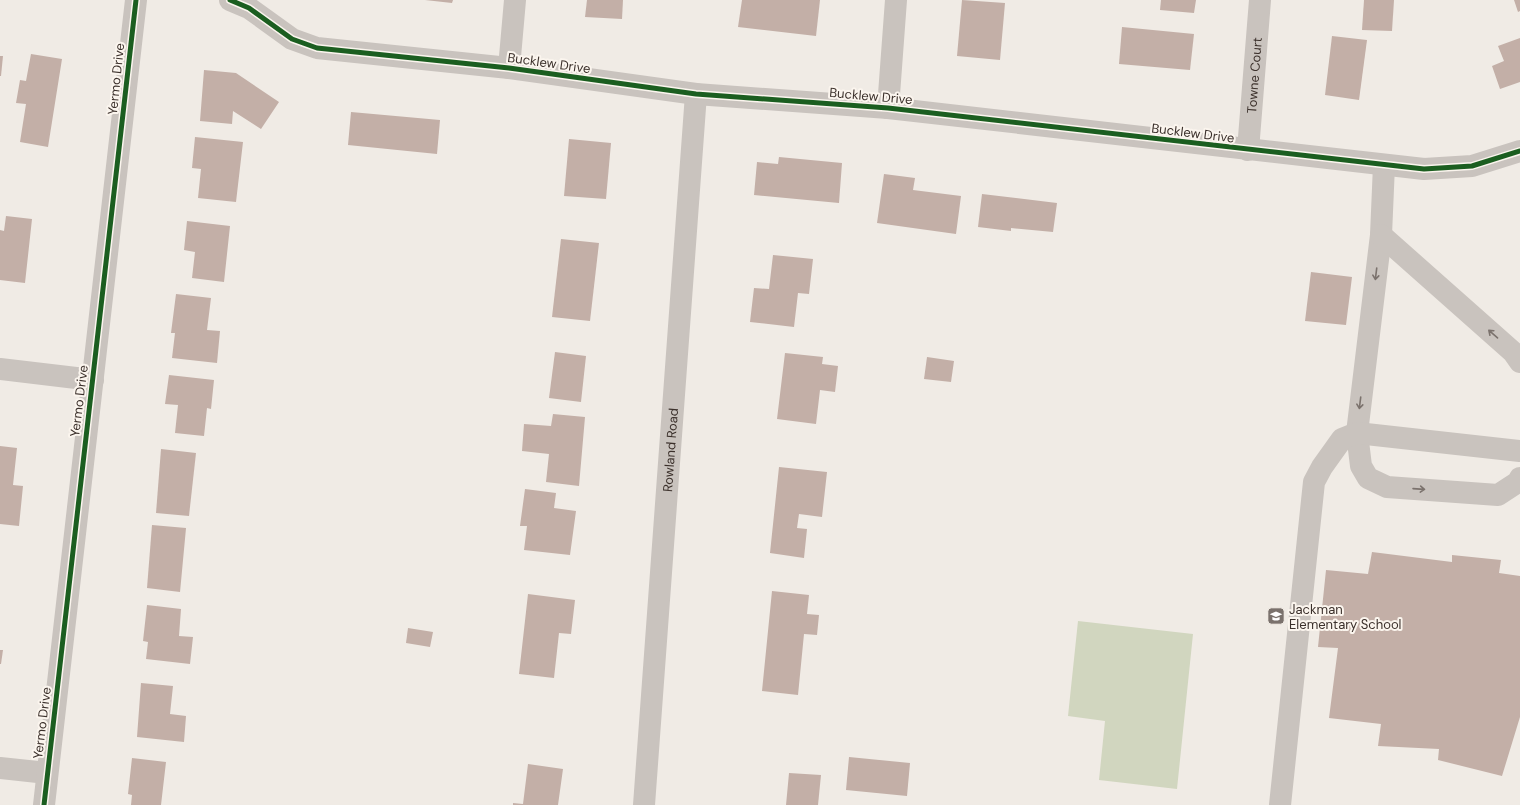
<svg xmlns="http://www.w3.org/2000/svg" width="1520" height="805" viewBox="0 0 1520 805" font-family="'DM Sans',sans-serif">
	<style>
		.green { fill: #d1d6bf }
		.building { fill: #c3afa7 }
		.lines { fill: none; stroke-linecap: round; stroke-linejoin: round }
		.minor { stroke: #c9c3be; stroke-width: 22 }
		.cycleway-casing { stroke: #fbf5ee; stroke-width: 8 }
		.cycleway { stroke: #1b5e20; stroke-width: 5 }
		.oneway { stroke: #7b726d }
		.labels { text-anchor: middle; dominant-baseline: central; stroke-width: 4; stroke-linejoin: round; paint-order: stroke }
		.street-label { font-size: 13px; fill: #3b302b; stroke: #fbf5ee }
		.poi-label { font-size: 13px; fill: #3b302b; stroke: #fbf5ee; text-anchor: start }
	</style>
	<rect width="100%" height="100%" fill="#f0ebe5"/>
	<!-- green -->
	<path class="green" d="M1078,621L1193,634L1177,789L1099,780L1105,721L1068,716Z"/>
	<!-- building -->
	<g class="building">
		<path d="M425,0H453L452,3Z"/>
		<path d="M587,0H623L622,19L585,17Z"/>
		<path d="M742,0H820L816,36L738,27Z"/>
		<path d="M962,0L1005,3L1000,60L957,56Z"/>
		<path d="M1161,0H1196L1194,13L1160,10Z"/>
		<path d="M1364,0H1394L1392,31L1362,30Z"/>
		<path d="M1514,0H1520V11L1518,12Z"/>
		<path d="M1122,27L1194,34L1190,70L1119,64Z"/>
		<path d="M1332,36L1367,40L1359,100L1325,95Z"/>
		<path d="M1520,38V82L1500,89L1492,66L1504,61L1498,46Z"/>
		<path d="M31,54L62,59L48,147L20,142L26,104L16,103L20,80L26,81Z"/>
		<path d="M0,56H3L1,76H0Z"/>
		<path d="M204,70L236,73L279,102L261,129L233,111L232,124L200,121Z"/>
		<path d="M351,112L440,120L437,154L348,145Z"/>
		<path d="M195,137L243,142L236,202L198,198L201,169L192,168Z"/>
		<path d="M569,139L611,143L606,199L564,196Z"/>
		<path d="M779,157L842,163L839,203L754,195L757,162L778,164Z"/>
		<path d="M884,174L915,178L913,190L961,196L956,234L877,223Z"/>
		<path d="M982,194L1057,203L1053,232L1011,228V231L978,227Z"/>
		<path d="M6,216L32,219L25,283L0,280V230L4,231Z"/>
		<path d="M187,221L230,226L224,282L192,278L195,252L184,250Z"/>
		<path d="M561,239L599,243L590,321L552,317Z"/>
		<path d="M773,255L813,259L809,294L798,293L794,327L750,322L754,288L769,289Z"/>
		<path d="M1311,272L1352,277L1346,325L1305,321Z"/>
		<path d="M176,294L211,298L207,330L220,331L217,363L172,358L175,333H171Z"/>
		<path d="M555,352L586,356L581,402L549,398Z"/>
		<path d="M785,353L823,357L822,364L838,366L835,392L820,390L816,424L777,419Z"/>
		<path d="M927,357L954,361L951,382L924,379Z"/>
		<path d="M169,375L214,380L211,409L207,408L204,436L175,433L178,405L165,404Z"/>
		<path d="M553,414L585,417L579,486L546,482L549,454L522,451L524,424L551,426Z"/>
		<path d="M0,446L17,448L13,485L23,486L19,526L0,524Z"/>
		<path d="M161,449L196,453L189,516L156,513Z"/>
		<path d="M779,467L827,472L822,517L799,514L797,528L807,529L804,558L770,553Z"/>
		<path d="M525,489L556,493L554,508L576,511L570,555L524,550L527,526H520Z"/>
		<path d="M152,525L186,528L180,592L147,588Z"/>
		<path d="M1372,552L1452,562V555L1501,560L1499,573L1520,576V717L1502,776L1438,760L1439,749L1378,746L1381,724L1329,718L1338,648L1318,647L1326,570L1368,574Z"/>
		<path d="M772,591L809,595L807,614L819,615L817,635L804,634L798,695L762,691Z"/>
		<path d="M528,594L575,600L571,634L559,633L554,678L519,674Z"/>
		<path d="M147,605L181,609L179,636L193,637L190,664L146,659L148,642L143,641Z"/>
		<path d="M408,628L433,632L430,647L406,643Z"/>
		<path d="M0,650H3L1,664H0Z"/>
		<path d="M141,683L173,686L170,714L186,716L184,742L137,737Z"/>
		<path d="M849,757L910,763L907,796L846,790Z"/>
		<path d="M132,758L166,762L161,805H131L132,795L128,794Z"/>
		<path d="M528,764L563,769L558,805H513V803L523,804Z"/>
		<path d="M789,773L821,775L818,805H786Z"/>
	</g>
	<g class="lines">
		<!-- minor -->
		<g class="minor">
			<path d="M230,0L249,8L292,39L317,48L509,68L696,94L888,108L1424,169L1472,166L1520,151"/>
			<path d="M509,68L515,0"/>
			<path d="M888,108L896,0"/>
			<path id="s1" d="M1248,150L1260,0"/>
			<path d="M1384,165L1381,235L1357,433L1361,466L1368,478L1387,487L1498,495L1518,482L1520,478"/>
			<path d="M1381,235L1513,352L1520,362"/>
			<path d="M0,369L93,380"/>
			<path d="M0,768L47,773"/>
			<path d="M44,805L136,0"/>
			<path id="s2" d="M644,805L696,94"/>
			<path d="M1280,805L1314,482L1322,467L1342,439L1357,433L1520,451"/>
		</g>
		<defs>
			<g id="cycleway">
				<path d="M230,0L249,8L292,39L317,48L509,68L696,94L888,108L1424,169L1472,166L1520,151"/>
				<path d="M44,805L136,0"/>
			</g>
		</defs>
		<!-- cycleway casing -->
		<use href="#cycleway" class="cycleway-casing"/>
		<!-- cycleway -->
		<use href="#cycleway" class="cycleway"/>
	</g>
	<!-- one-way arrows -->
	<defs><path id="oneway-shaft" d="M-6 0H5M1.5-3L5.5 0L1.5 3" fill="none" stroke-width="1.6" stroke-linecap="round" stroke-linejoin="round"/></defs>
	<g class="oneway">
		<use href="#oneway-shaft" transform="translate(1376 274) rotate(97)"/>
		<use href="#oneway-shaft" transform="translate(1493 334) rotate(-139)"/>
		<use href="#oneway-shaft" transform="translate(1360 403) rotate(97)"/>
		<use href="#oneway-shaft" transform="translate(1419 489) rotate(4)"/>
	</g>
	<!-- icons -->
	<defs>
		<symbol id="school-square" viewBox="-11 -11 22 22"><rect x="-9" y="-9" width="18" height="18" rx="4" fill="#7a716c" stroke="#fbf5ee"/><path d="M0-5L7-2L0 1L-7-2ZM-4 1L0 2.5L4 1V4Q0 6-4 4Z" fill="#fff"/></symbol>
	</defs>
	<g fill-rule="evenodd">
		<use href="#school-square" x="1266" y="606" width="20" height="20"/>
	</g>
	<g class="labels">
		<!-- street labels -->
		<g class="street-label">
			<text transform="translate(549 63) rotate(8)">Bucklew Drive</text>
			<text stroke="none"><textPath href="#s1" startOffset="75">Towne Court</textPath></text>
			<text transform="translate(116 79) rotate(-84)">Yermo Drive</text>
			<text transform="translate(871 96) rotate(5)">Bucklew Drive</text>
			<text transform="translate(1193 133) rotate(7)">Bucklew Drive</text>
			<text transform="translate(79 401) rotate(-83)">Yermo Drive</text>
			<text stroke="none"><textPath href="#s2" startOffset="356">Rowland Road</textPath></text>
			<text transform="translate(42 723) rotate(-83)">Yermo Drive</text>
		</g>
		<!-- poi labels -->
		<g class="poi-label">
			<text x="1289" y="609">Jackman<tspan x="1289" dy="15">Elementary School</tspan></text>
		</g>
	</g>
</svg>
